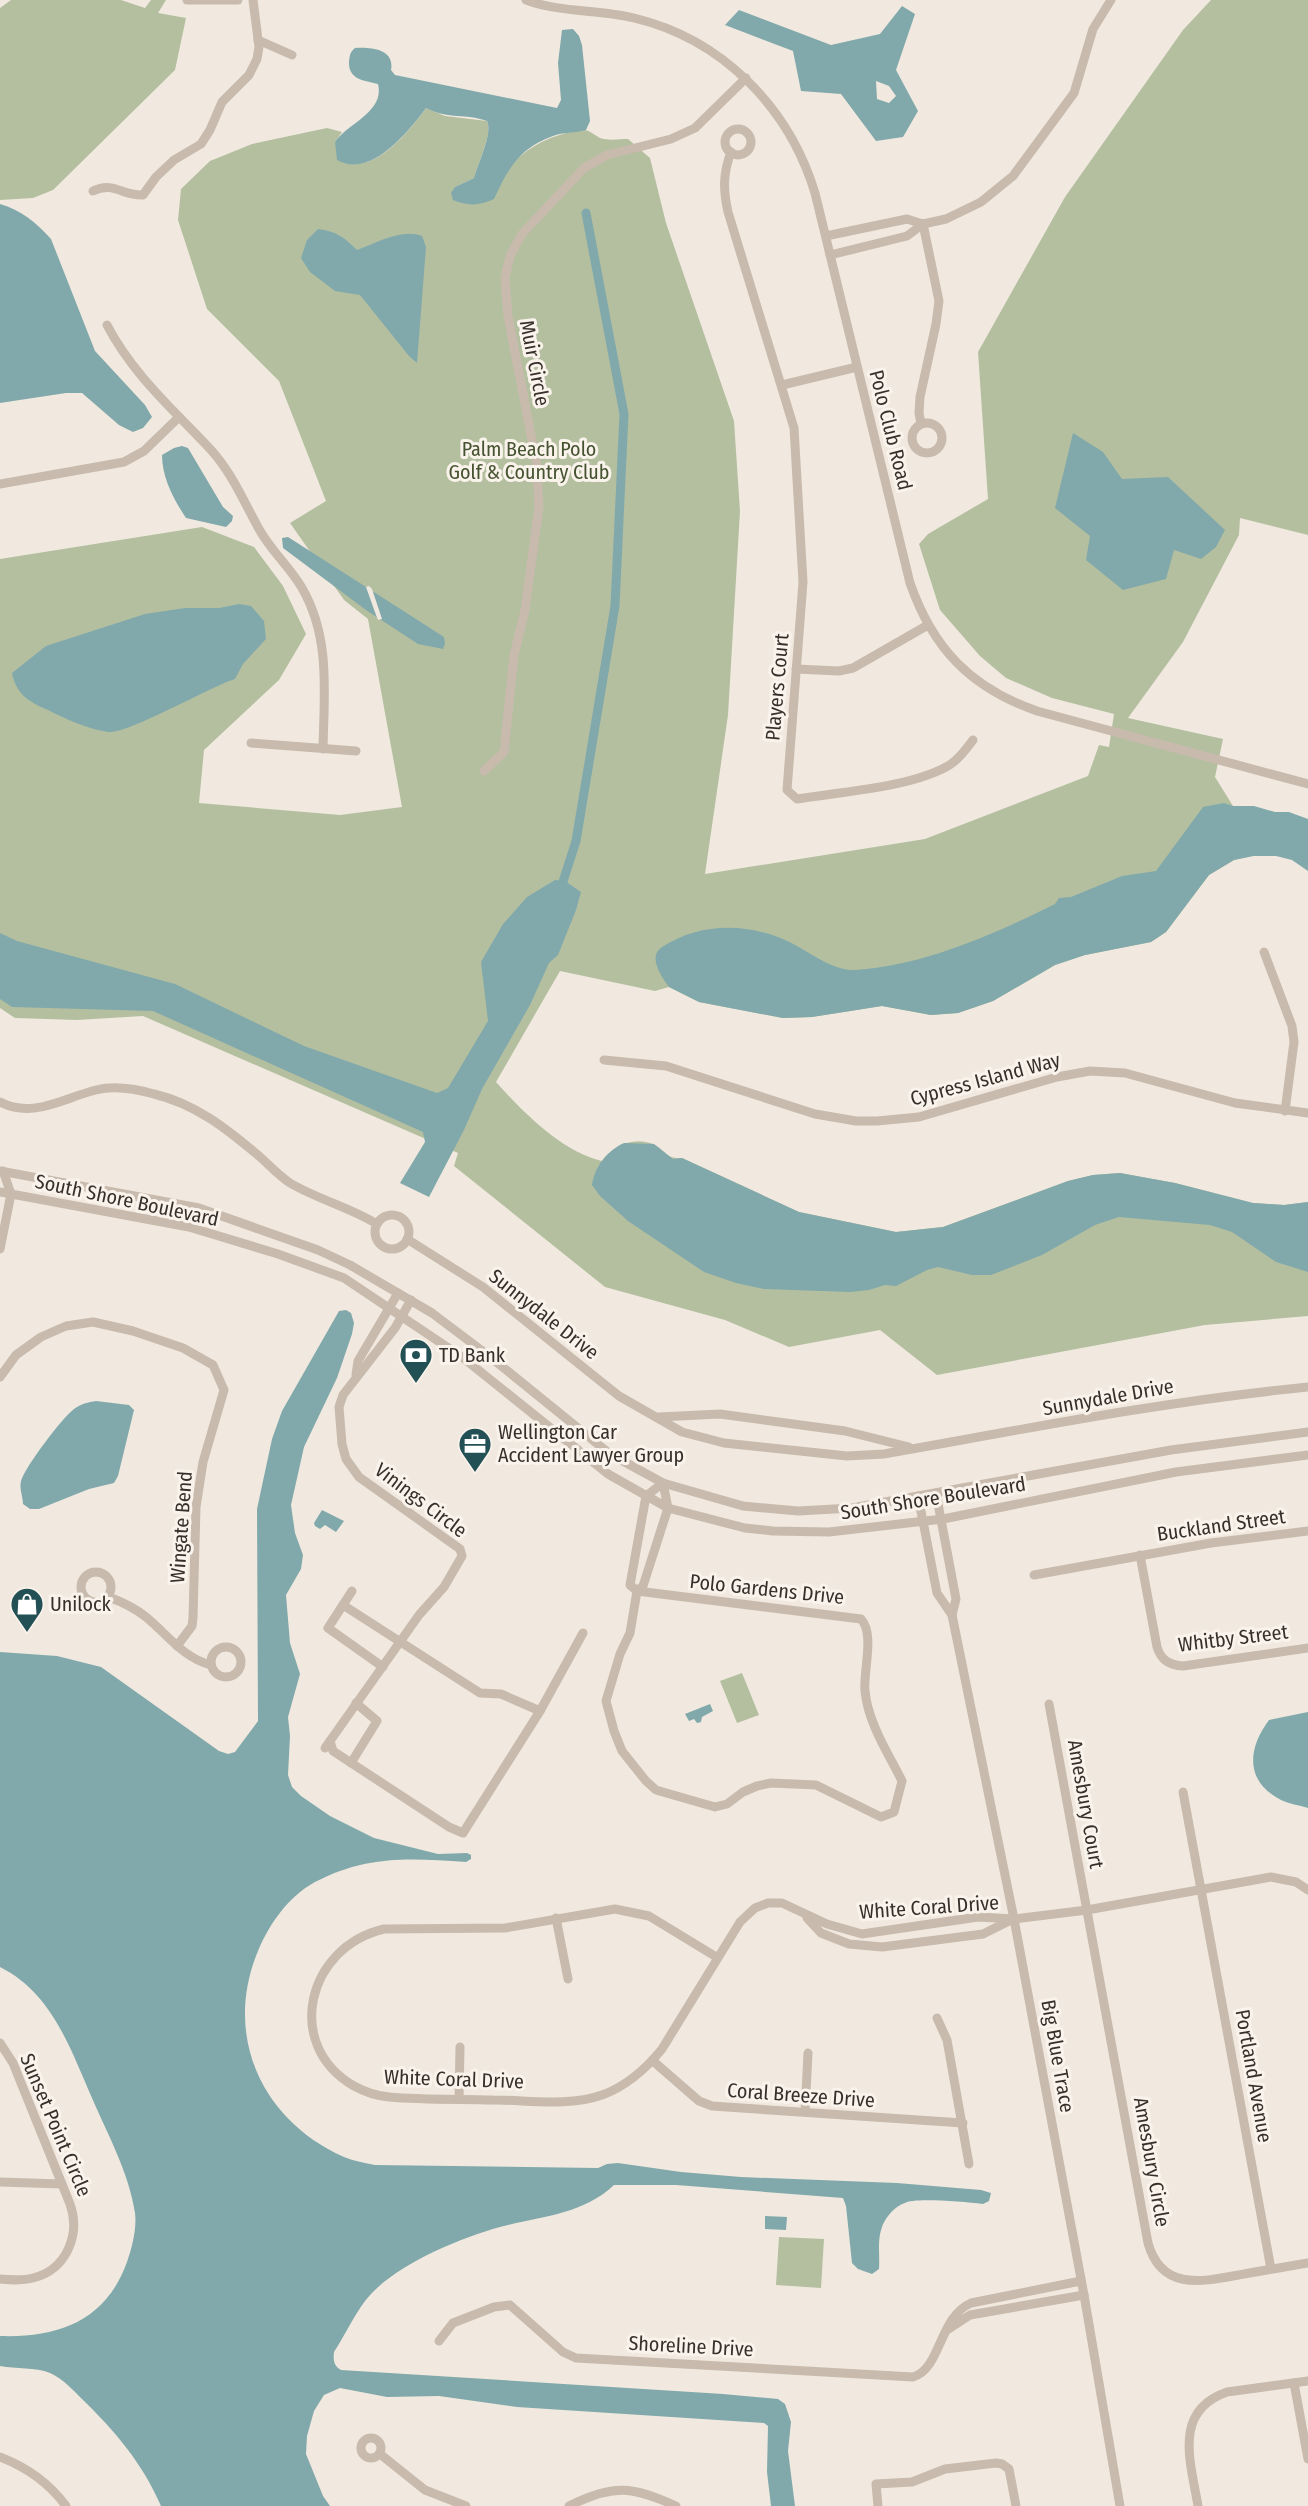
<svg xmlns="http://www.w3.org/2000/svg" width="1308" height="2506" viewBox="0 0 1308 2506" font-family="'Fira Sans Condensed',sans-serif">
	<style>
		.green { fill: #b4bfa0 }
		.water { fill: #81a9ab; fill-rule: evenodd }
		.pier { fill: #f1e9df }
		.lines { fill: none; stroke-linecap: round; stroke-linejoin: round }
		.canal { stroke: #81a9ab; stroke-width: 9 }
		.minor { stroke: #c8baac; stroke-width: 9 }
		.labels { text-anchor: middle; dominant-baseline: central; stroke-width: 6; stroke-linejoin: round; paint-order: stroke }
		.street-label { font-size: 20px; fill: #372f2a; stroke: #f9f3ec }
		.park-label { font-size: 20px; fill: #455330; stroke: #f9f3ec }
		.poi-label { font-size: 20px; fill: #372f2a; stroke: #f9f3ec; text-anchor: start }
	</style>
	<rect width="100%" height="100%" fill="#f1e9df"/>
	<!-- green -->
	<g class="green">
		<path d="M11,0H121L145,8L151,0H166L158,13L186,18L175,70L53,190L33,198L0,200V8Z"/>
		<path d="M1211,0H1308V535L1240,518L1239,535L1183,642L1128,718L1223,739L1215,777L1233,806L1253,856L1234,860L1209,875L1166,932L1151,942L1085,955L1055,965L993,1001L958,1013L931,1015L882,1006L812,1017L783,1018L699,1002L669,987L655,991L560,971L496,1082C523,1112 562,1152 602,1161C613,1146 633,1136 653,1144C666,1150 664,1159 682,1158L799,1212L896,1232L943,1227L1068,1181L1093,1175L1120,1173L1175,1183L1253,1203L1284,1205L1308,1202V1316L1205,1325L937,1375L880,1330L789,1347L725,1320L605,1287L454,1166L458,1153L143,1016L77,1020L15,1018L0,1008V559L202,527L254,547L283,586L306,634L279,680L204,750L199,803L340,815L402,807L368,619L344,600L290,523L326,501L279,381L207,309L178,220L181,189L210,161L252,144L327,128L342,132L335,142L367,162C391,154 412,127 426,108L445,116L487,121C493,133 478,163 474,178L455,187L497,191C510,154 546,134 584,130C589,130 595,135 600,138C608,141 620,139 628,139L650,158L666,223L734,421L740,511L728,715L705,874L925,839L1088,776L1099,745L1109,747L1114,714L1052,698L1006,678L980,656L940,610L919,544L928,534L988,499L978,352L1065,197L1183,30Z"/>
		<path d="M742,1673L759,1715L737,1723L720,1681Z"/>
		<path d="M779,2237L824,2239L821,2288L776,2285Z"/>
	</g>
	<!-- water -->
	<g class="water">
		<path d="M902,6L915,14L896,70L918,111L903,137L876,141L841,94L801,91L793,51L725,25L739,10L831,45L880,34ZM876,81L889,86L896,96L889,103L877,99Z"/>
		<path d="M573,29L579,36L582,45L590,121L586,130C575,133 563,132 553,136C519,148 508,169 494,199C480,206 467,206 453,200L451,193L455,187L474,178C478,163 493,133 487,121C465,113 450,120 426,108C408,132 371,179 337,160L335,142C348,123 385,112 378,84C364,80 348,80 349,61C350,55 350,52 355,48C371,47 395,49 391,70L395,75L557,108L561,100L558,63L562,30Z"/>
		<path d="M0,204C21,210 37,223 51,239L95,351L145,405L152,417L143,428L133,432L119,425L82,393H66L0,403Z"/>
		<path d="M318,229C336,231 345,238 357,250C376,243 402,228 422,236L426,247L417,363L409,356L360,295L335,291L310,272L301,258L307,240Z"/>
		<path d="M1073,433L1103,452L1122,479L1168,477L1225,530L1216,547L1201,559L1174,550L1166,579L1123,590L1086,560L1090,536L1055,508Z"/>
		<path d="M182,446L188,448L223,507L233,516L232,521L226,527L186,518C174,500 162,478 162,455L174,448Z"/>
		<path d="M288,537L444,637L445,644L443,649L418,644L366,610L283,548L282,538Z"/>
		<path d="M239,604L251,606L264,621L266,639L243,664L235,679C207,688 129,734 108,732C87,729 66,719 48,710C29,702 16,694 12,673L46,646L145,614L185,608H219Z"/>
		<path d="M1224,803L1233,806H1254L1275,812H1289L1308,819V871L1292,860L1276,856H1253L1234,860L1209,875L1166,932L1151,942L1085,955L1055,965L993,1001L958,1013L931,1015L882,1006L812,1017L783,1018L699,1002L669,987C662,977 647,957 662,947C704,920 755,923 797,946C814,956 836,971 856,970C926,965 994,934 1055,904L1059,898L1071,897L1122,876L1156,871L1203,807Z"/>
		<path d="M555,880L565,881L581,892L576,910L558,955L549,963L530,1005L482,1089L464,1130L429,1197L400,1183L425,1142L423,1132L153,1011L12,1007L0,999V933L17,941L175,984L304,1046L437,1093L448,1088L488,1021L481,962L503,924L527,897Z"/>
		<path d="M624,1143L654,1144L673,1159L682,1158L799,1212L896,1232L943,1227L1068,1181L1093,1175L1120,1173L1175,1183L1253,1203L1284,1205L1308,1202V1272L1276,1262L1232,1232L1210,1225L1119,1217L1095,1225L1042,1255L991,1275H972L938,1267L927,1270L896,1286L885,1285L869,1290L850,1292L764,1289L736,1283L704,1272L628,1221L600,1196L592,1185C595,1166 607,1151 624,1143Z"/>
		<path d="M346,1310L351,1313L354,1323L352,1334L337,1378L304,1447L291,1505L295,1533L303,1555L301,1569L286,1595L290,1643L300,1674L288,1717L290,1736L288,1775L292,1787L301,1796L330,1816L374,1838L438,1854L467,1853L471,1855V1859L466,1862C409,1858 367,1855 315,1882C288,1897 270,1923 258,1951C223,2035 261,2120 344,2157C354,2161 365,2163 375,2165L598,2168L607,2164L618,2163L681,2172L741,2177L897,2183L981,2190L991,2193L989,2201L983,2204C966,2202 929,2199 913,2201C899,2202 887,2214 882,2227C877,2240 880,2255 879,2269L872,2274L858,2269L852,2263L846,2206L843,2198L676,2185H614C582,2215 541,2216 500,2227C460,2238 400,2263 371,2294C356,2310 346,2334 334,2352C333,2361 334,2366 341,2370L723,2394L778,2399L785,2404L791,2422L788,2451L795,2506H771L767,2472L768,2426L764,2423L517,2407L439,2396L387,2397L340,2388L324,2395L314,2411L307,2436L306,2454L323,2496L330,2506H161C143,2464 115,2431 82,2399C73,2390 62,2378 50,2373C35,2367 16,2369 0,2366V2336C58,2338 106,2321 127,2262C132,2248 137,2228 135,2213C129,2173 108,2135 92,2098C70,2048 52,1993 0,1967V1652L57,1656L101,1667L219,1751L228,1754L235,1752L258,1721L257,1509L272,1439L282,1411L339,1311Z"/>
		<path d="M96,1401L129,1405L134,1410L118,1476L114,1483L89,1489L39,1509H30L23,1504C23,1496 19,1489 21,1481C25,1467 62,1418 74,1409C81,1404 88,1402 96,1401Z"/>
		<path d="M322,1510L344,1521L336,1532L325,1525L320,1529L315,1526L314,1523Z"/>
		<path d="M710,1704L713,1711L702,1717L701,1722L697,1723L694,1719L689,1721L685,1714Z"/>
		<path d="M1308,1712V1808C1299,1805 1289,1804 1281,1800C1244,1781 1248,1748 1269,1720Z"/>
		<path d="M765,2216L787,2217L786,2230L765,2229Z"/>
	</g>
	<!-- pier -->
	<path class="pier" d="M369,586L372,589L382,619L378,620L376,615L366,587Z"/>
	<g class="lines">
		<!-- canal -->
		<path class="canal" d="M560,891L576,841L615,606L624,414L586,213"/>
		<!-- minor -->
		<g class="minor">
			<path d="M187,0H238"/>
			<path d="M526,0C561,13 598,9 634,18C722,39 789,107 815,193L910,583C933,649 971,688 1037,711L1308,784"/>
			<path d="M258,40L292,55"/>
			<circle cx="738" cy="142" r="13"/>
			<path d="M731,152C723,173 723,190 728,212L794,428L803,582L787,790L797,799C839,792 916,787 951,764C959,759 967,748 973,740"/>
			<path d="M93,191C114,181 122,196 143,195L156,177L174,160L201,144L210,130L222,102L249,75L257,59L259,47L253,0"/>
			<path d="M826,236L907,219L923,224"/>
			<path d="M830,255L907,236L923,224L946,219L981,202L1013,176L1074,93L1093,29L1111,0"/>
			<path d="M107,325C133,375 174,410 212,451C233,475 244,502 259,529C271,551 290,567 302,588C331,638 324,694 323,749"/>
			<path d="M782,385L857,367"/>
			<circle cx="927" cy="438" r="15"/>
			<path d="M921,424L919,413L920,397L936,324L939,301L923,224"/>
			<path d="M0,484L124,462L144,451L179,417"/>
			<path d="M796,669L839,671L853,668L928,625"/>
			<path d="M251,743L356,751"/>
			<path d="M484,771L504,752L514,655L525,610L539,507L537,466L508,316L505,278L510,256L522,234L584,168L607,155L671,139L695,128L746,78"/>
			<path d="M1264,952L1292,1026L1294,1042L1285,1111"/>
			<path d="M604,1060L666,1066L815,1114L856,1121H877L919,1117L1057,1077L1090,1071L1125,1073L1235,1103L1308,1113"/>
			<path d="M0,1102C33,1119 63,1098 96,1090C115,1085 136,1089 154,1094C196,1104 227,1129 259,1156C269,1165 279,1176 290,1183C317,1199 349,1207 377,1224"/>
			<path d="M0,1171L199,1208L318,1250L350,1265L432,1313L489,1356L610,1454L663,1483L743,1506L798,1511L852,1508L1171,1450L1308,1432"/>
			<path d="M0,1192L189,1227L278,1254L344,1278L462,1357L608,1474L668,1508L745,1528L773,1531L829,1532L943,1519L1176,1472L1308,1455"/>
			<circle cx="392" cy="1232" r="17"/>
			<path d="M407,1239L483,1287L619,1396L682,1432L724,1443L847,1456L884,1454C1025,1429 1166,1401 1308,1387"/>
			<path d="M0,1249L11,1194L3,1171"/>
			<path d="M356,1375L358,1361L398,1293"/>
			<path d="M0,1377L16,1355L41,1337L66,1326L93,1322L133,1331L183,1348L213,1365L224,1390L203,1462L196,1507L193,1618L192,1626L177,1646"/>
			<path d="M659,1417L720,1414L845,1431L909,1447"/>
			<path d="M663,1483L668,1508L643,1586L637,1591L630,1585L646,1496Z"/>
			<path d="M936,1493L956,1599L952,1615"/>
			<path d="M918,1496L937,1593L952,1615L1014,1919L1084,2295L1120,2506"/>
			<path d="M1140,1555L1157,1647C1161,1660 1169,1665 1183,1666L1308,1648"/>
			<circle cx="96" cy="1587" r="15"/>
			<path d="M1034,1575L1211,1543L1308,1531"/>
			<path d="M352,1591L328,1628L383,1667"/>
			<path d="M637,1591L861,1619C875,1634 863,1671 865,1691C868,1723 888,1753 902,1781L894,1812L881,1817L816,1785L771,1783L757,1786L743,1792L727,1804L715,1807L656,1790L646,1781L622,1751L614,1731L606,1701L620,1654L630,1633Z"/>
			<path d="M109,1597C122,1602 135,1608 146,1617C167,1634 183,1658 211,1665"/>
			<path d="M343,1605L480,1693L501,1694L540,1711"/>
			<circle cx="226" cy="1662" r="15"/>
			<path d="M1049,1704L1148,2243C1162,2293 1205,2281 1244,2274C1265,2270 1287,2267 1308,2263"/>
			<path d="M330,1741L333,1751L449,1827L463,1833L540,1711L583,1633"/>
			<path d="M325,1748L419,1615L444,1587L462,1556L460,1549L359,1477L346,1459L342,1444L339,1407L343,1395L395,1328L411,1300"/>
			<path d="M351,1763L377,1721L356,1703"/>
			<path d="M1183,1792L1271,2269"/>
			<path d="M556,1918L568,1979"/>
			<path d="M807,1918L821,1933L849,1944L882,1947L983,1934L1011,1920"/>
			<path d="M718,1958L649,1916L615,1909L505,1928L384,1929C307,1947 283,2045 354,2086C365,2092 377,2096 389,2097C423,2100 459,2099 493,2100C528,2100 568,2107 602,2095C627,2086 645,2070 662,2049L740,1922L755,1908L768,1903H782L827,1924L862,1934L978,1917L1014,1919L1087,1910L1271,1877L1296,1882L1308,1890"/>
			<path d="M937,2018L947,2040L969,2164"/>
			<path d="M0,2043L13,2063L70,2204C81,2235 66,2270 33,2278C22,2281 11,2280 0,2279"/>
			<path d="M653,2061L699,2101L712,2106L963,2123"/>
			<path d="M459,2099L460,2047"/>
			<path d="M805,2112L808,2053"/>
			<path d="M0,2182L62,2184"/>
			<path d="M947,2330L970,2315L1084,2295"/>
			<path d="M439,2341L453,2323L494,2307L510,2305L563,2352L576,2358L913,2377C941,2369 939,2317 971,2303L1081,2281"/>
			<path d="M1294,2383L1308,2459"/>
			<circle cx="371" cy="2448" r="10"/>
			<path d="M380,2454L425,2490L466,2506"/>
			<path d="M0,2457C26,2467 49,2483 66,2506"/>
			<path d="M569,2506C613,2484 632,2486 676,2506"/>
			<path d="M878,2506L876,2484L912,2482L945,2469L996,2463L1002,2464L1009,2469L1016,2506"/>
			<path d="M1198,2506C1191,2463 1172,2411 1227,2392L1308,2381"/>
		</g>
	</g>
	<!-- icons -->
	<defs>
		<symbol id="bank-pin" viewBox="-11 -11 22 30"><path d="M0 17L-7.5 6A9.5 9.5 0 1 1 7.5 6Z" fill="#235055" stroke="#f9f3ec"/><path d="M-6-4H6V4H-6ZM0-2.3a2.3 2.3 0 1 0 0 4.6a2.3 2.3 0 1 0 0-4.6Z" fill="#fff"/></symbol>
		<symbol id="office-pin" viewBox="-11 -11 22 30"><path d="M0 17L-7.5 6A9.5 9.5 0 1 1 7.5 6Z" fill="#235055" stroke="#f9f3ec"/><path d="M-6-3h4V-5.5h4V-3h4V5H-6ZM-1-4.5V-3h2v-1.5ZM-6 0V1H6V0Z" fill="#fff"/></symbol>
		<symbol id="shop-pin" viewBox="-11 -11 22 30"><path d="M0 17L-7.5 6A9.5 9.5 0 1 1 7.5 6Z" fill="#235055" stroke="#f9f3ec"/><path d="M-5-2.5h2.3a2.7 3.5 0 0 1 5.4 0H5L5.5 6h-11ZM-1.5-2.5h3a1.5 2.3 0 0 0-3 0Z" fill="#fff"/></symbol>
	</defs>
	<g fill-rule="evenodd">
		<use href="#bank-pin" x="397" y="1336" width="38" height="52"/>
		<use href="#office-pin" x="456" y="1425" width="38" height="52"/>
		<use href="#shop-pin" x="8" y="1585" width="38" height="52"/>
	</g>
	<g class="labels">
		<!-- street labels -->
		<g class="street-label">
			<text transform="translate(535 363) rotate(79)">Muir Circle</text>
			<text transform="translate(891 430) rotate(76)">Polo Club Road</text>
			<text transform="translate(777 687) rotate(-85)">Players Court</text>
			<text transform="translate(985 1079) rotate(-15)">Cypress Island Way</text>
			<text transform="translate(127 1200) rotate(12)">South Shore Boulevard</text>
			<text transform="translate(544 1314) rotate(38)">Sunnydale Drive</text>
			<text transform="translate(1108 1397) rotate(-10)">Sunnydale Drive</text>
			<text transform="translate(933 1498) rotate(-9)">South Shore Boulevard</text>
			<text transform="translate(421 1500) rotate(37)">Vinings Circle</text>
			<text transform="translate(1221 1525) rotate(-8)">Buckland Street</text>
			<text transform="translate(181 1527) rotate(-86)">Wingate Bend</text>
			<text transform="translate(767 1589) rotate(6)">Polo Gardens Drive</text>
			<text transform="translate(1233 1638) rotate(-7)">Whitby Street</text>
			<text transform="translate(1086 1804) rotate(80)">Amesbury Court</text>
			<text transform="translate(929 1907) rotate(-4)">White Coral Drive</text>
			<text transform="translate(1058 2056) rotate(80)">Big Blue Trace</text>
			<text transform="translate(1254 2076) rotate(80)">Portland Avenue</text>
			<text transform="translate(454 2079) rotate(2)">White Coral Drive</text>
			<text transform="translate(801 2095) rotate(4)">Coral Breeze Drive</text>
			<text transform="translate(56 2125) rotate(67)">Sunset Point Circle</text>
			<text transform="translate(1152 2162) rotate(80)">Amesbury Circle</text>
			<text transform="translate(691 2346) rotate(3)">Shoreline Drive</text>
		</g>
		<!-- park labels -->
		<g class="park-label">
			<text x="529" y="449">Palm Beach Polo<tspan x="529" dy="23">Golf &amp; Country Club</tspan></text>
		</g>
		<!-- poi labels -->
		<g class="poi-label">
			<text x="439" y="1355">TD Bank</text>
			<text x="498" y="1432">Wellington Car<tspan x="498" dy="23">Accident Lawyer Group</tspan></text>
			<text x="50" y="1604">Unilock</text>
		</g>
	</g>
</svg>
